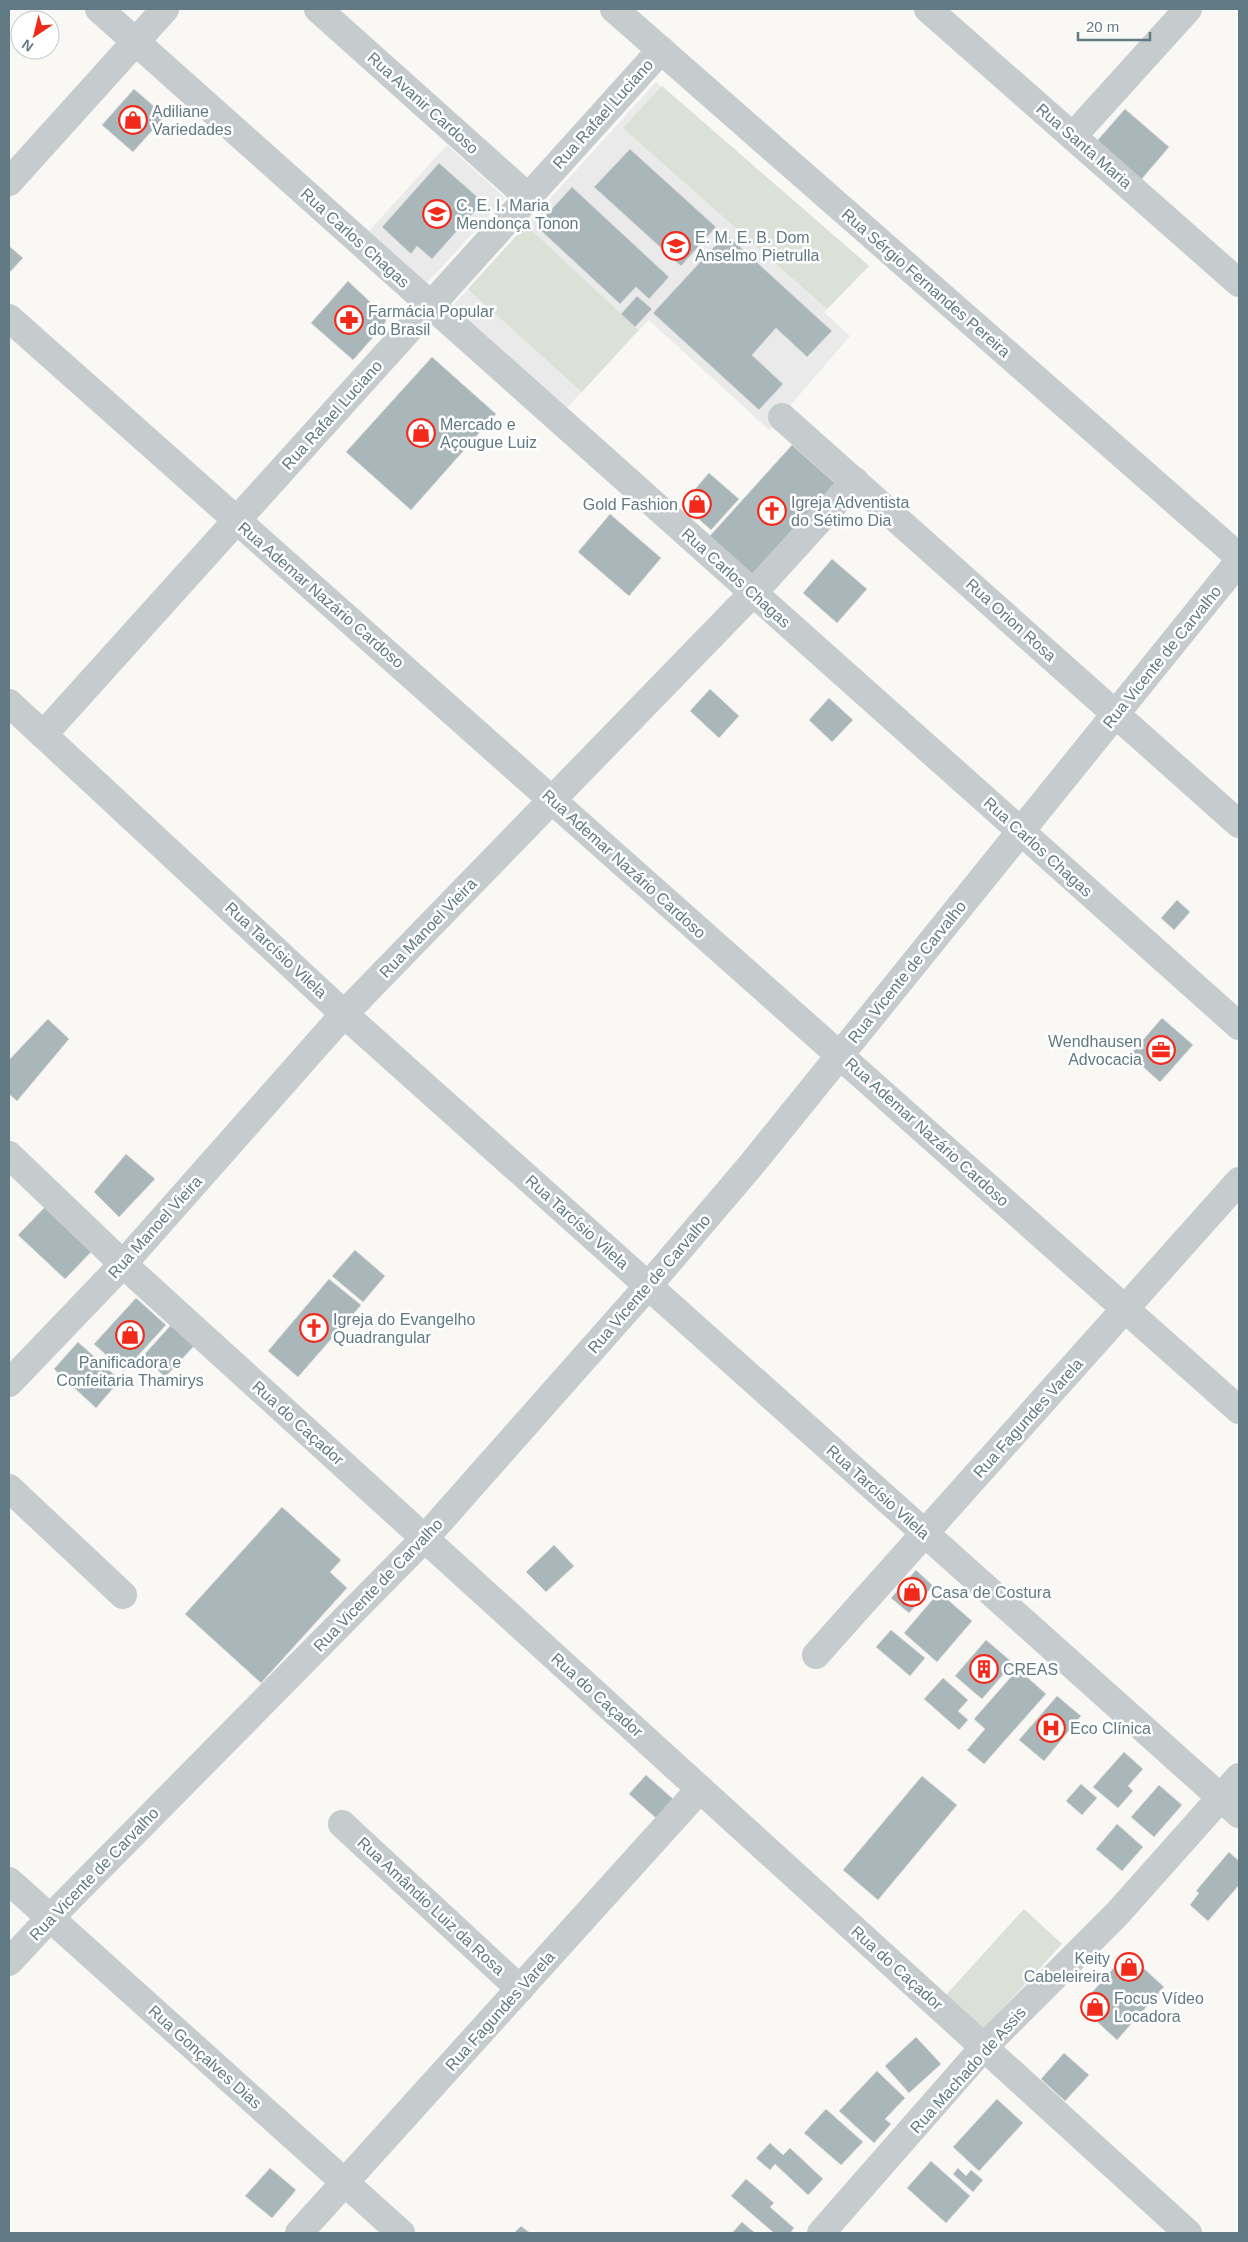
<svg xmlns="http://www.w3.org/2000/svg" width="1248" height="2242" viewBox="0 0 1248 2242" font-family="Arial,sans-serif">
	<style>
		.built { fill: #e9eae9 }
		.green { fill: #dbe1d6 }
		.building { fill: #a9b6ba; stroke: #dadad8 }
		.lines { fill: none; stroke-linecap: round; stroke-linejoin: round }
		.street { stroke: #c6cbce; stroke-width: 28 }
		.labels { text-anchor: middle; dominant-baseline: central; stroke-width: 5; stroke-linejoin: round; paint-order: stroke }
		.street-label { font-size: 16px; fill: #617a83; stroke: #fff }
		.poi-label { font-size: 16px; fill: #617a83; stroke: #fff; text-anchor: start }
	</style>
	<rect width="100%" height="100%" fill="#f9f8f5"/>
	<!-- built -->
	<g class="built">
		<path d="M656,82L869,266L824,312L850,336L769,430L649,320L563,412L449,310Z"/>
		<path d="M447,145L505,198L427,283L369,231Z"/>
	</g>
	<!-- green -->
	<g class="green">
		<path d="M662,86L869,266L827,309L623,128Z"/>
		<path d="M526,225L638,330L582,392L468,289Z"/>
		<path d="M1024,1909L1062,1944L984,2029L946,1995Z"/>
	</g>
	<!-- building -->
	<g class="building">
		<path d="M134,89L165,116L133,152L102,125Z"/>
		<path d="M1125,109L1169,147L1140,181L1096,142Z"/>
		<path d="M630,149L716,227L681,266L594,187Z"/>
		<path d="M439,163L483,202L432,259L417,246L411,254L382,227Z"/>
		<path d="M572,187L669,277L649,299L636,287L620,304L536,226Z"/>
		<path d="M726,234L832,331L807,357L776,328L752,355L783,384L759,410L653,313Z"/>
		<path d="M9,246L23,258L9,273Z"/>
		<path d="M348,281L387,318L384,325L353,360L311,323Z"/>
		<path d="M637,296L652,309L635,327L621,314Z"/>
		<path d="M432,357L496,414L411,510L346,452Z"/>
		<path d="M792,445L836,484L752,578L708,538Z"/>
		<path d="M709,473L739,499L711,530L682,504Z"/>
		<path d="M610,514L661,558L629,596L578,552Z"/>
		<path d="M832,559L867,589L837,623L803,593Z"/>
		<path d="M710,689L739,716L719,738L690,711Z"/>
		<path d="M829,698L853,720L832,742L809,720Z"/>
		<path d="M1177,900L1190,912L1174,930L1161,918Z"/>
		<path d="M1162,1018L1193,1045L1160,1082L1130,1055Z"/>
		<path d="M48,1019L69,1039L17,1101L9,1094V1060Z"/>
		<path d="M126,1154L155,1179L119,1217L94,1192Z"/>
		<path d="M47,1205L94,1249L65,1279L18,1235Z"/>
		<path d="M355,1250L385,1276L363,1302L332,1276Z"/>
		<path d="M329,1279L361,1305L298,1377L268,1351Z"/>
		<path d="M136,1298L166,1325L124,1371L94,1344Z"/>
		<path d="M171,1325L194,1346L165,1377L143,1356Z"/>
		<path d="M78,1342L120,1380L96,1408L54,1369Z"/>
		<path d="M282,1507L341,1560L330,1572L347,1588L261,1683L185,1614Z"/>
		<path d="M554,1545L574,1566L546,1592L526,1572Z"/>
		<path d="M916,1570L933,1586L909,1613L891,1598Z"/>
		<path d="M939,1592L972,1621L937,1662L904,1633Z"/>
		<path d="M891,1630L925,1658L910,1676L876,1647Z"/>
		<path d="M986,1640L1013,1663L982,1699L955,1676Z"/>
		<path d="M1018,1669L1046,1694L984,1764L967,1750L985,1729L974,1719Z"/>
		<path d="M943,1678L968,1700L958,1711L968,1720L959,1730L924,1699Z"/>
		<path d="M1057,1696L1081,1716L1044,1761L1019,1740Z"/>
		<path d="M1124,1752L1143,1769L1128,1786L1133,1791L1118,1808L1093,1787Z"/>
		<path d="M646,1775L673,1799L656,1818L629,1794Z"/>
		<path d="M922,1776L957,1805L878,1900L843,1870Z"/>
		<path d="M1081,1784L1097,1798L1082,1815L1066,1801Z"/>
		<path d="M1159,1785L1182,1805L1154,1837L1131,1817Z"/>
		<path d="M1117,1824L1143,1847L1122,1871L1096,1849Z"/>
		<path d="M1229,1852L1239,1861V1885L1208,1921L1190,1905L1199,1893L1196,1891Z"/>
		<path d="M1127,1953L1164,1987L1117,2040L1080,2006Z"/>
		<path d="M916,2037L941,2064L909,2093L885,2066Z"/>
		<path d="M1064,2053L1089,2075L1065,2101L1041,2079Z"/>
		<path d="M877,2071L905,2098L885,2119L891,2124L874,2143L839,2111Z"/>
		<path d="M997,2099L1023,2123L979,2171L953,2147Z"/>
		<path d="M826,2109L863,2142L841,2165L804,2133Z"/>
		<path d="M770,2143L783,2155L790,2148L823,2179L808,2195L775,2164L770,2170L756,2158Z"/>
		<path d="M931,2161L970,2196L946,2223L907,2188Z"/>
		<path d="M270,2168L296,2190L272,2218L245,2196Z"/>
		<path d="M958,2168L966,2176L971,2170L983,2180L973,2192L953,2174Z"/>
		<path d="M746,2179L774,2203L770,2207L794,2228L790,2233H774L731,2196Z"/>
		<path d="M742,2222L755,2233H732Z"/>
		<path d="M521,2226L530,2233H514Z"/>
	</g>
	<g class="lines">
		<!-- street -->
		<g class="street">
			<path d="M99,9L1239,1026"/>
			<path d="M318,9L528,197"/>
			<path d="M614,9L1239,557"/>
			<path d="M928,9L1239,283"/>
			<path d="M1073,136L1188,9"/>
			<path d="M9,182L165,9"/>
			<path d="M9,318L1239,1410"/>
			<path d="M782,417L1239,824"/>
			<path d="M9,703L344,1014L1239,1814"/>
			<path d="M43,735L661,50"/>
			<path d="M9,1155L123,1264L1188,2233"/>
			<path d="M9,1383L123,1264L344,1014L753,593L855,481"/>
			<path d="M9,1488L123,1595"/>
			<path d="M816,1655L1239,1181"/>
			<path d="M342,1824L520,1989"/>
			<path d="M9,1881L401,2233"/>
			<path d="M9,1962L50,1918L425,1538L648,1286L752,1164L1239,561"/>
			<path d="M299,2233L700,1789"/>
			<path d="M821,2233L984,2047L1117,1914L1239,1777"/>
		</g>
	</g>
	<!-- icons -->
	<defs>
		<symbol id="shop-ring" viewBox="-11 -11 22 22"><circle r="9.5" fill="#fff" stroke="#f3291b" stroke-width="1.5"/><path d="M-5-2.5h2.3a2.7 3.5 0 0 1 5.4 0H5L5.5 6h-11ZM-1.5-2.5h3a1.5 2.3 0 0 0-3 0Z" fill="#f3291b"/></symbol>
		<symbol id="school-ring" viewBox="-11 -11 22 22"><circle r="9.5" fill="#fff" stroke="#f3291b" stroke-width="1.5"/><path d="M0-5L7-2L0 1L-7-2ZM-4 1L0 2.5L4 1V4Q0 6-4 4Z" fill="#f3291b"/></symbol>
		<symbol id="pharmacy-ring" viewBox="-11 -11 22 22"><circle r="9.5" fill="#fff" stroke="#f3291b" stroke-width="1.5"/><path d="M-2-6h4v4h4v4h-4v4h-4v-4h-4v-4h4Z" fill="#f3291b"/></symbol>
		<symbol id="church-ring" viewBox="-11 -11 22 22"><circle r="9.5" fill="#fff" stroke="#f3291b" stroke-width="1.5"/><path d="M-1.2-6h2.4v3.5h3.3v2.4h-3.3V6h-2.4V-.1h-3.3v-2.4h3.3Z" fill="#f3291b"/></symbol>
		<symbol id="office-ring" viewBox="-11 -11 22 22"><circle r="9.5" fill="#fff" stroke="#f3291b" stroke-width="1.5"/><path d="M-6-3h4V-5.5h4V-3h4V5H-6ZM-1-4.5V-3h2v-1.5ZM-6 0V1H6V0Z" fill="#f3291b"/></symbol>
		<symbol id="building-ring" viewBox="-11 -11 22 22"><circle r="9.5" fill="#fff" stroke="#f3291b" stroke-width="1.5"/><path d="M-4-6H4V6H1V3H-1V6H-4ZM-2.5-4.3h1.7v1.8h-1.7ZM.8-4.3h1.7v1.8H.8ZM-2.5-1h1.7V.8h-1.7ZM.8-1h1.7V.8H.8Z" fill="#f3291b"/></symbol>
		<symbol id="hospital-ring" viewBox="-11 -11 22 22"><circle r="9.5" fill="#fff" stroke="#f3291b" stroke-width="1.5"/><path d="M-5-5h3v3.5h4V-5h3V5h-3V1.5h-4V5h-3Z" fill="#f3291b"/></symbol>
	</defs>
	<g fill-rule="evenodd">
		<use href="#shop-ring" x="117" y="104" width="32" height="32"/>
		<use href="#school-ring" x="421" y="198" width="32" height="32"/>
		<use href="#school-ring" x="660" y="230" width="32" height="32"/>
		<use href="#pharmacy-ring" x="333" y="304" width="32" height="32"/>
		<use href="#shop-ring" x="405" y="417" width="32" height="32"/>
		<use href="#shop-ring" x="681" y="488" width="32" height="32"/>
		<use href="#church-ring" x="756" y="495" width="32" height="32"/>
		<use href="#office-ring" x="1145" y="1034" width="32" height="32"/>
		<use href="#church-ring" x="298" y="1312" width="32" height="32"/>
		<use href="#shop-ring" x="114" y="1319" width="32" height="32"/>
		<use href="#shop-ring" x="896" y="1576" width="32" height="32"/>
		<use href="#building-ring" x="968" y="1653" width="32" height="32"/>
		<use href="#hospital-ring" x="1035" y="1712" width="32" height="32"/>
		<use href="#shop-ring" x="1113" y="1951" width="32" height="32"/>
		<use href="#shop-ring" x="1079" y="1991" width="32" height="32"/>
	</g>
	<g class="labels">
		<!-- street labels -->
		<g class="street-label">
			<text transform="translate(423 103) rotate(42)">Rua Avanir Cardoso</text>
			<text transform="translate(603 114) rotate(-48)">Rua Rafael Luciano</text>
			<text transform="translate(1084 146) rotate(41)">Rua Santa Maria</text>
			<text transform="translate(355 238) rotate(42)">Rua Carlos Chagas</text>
			<text transform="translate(926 283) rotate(41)">Rua Sérgio Fernandes Pereira</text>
			<text transform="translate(332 415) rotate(-48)">Rua Rafael Luciano</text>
			<text transform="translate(736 578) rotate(42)">Rua Carlos Chagas</text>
			<text transform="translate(321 595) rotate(41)">Rua Ademar Nazário Cardoso</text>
			<text transform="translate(1011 620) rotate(42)">Rua Orion Rosa</text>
			<text transform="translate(1162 657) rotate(-51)">Rua Vicente de Carvalho</text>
			<text transform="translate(1038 847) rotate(42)">Rua Carlos Chagas</text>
			<text transform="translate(624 864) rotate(42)">Rua Ademar Nazário Cardoso</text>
			<text transform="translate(428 928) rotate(-46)">Rua Manoel Vieira</text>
			<text transform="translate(276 950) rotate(43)">Rua Tarcísio Vilela</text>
			<text transform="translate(907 972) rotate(-51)">Rua Vicente de Carvalho</text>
			<text transform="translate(927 1132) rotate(42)">Rua Ademar Nazário Cardoso</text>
			<text transform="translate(577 1222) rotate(42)">Rua Tarcísio Vilela</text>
			<text transform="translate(155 1227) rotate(-48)">Rua Manoel Vieira</text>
			<text transform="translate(649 1284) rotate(-49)">Rua Vicente de Carvalho</text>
			<text transform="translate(1028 1418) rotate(-48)">Rua Fagundes Varela</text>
			<text transform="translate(298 1423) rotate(42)">Rua do Caçador</text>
			<text transform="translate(878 1492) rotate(42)">Rua Tarcísio Vilela</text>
			<text transform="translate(378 1585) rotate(-46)">Rua Vicente de Carvalho</text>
			<text transform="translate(597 1695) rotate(42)">Rua do Caçador</text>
			<text transform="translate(94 1874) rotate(-46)">Rua Vicente de Carvalho</text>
			<text transform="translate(431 1906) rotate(43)">Rua Amândio Luiz da Rosa</text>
			<text transform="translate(897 1968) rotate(42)">Rua do Caçador</text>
			<text transform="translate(500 2011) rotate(-48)">Rua Fagundes Varela</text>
			<text transform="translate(205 2057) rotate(42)">Rua Gonçalves Dias</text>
			<text transform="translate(968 2070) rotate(-48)">Rua Machado de Assis</text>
		</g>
		<!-- poi labels -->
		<g class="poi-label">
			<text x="152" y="111">Adiliane<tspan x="152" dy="18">Variedades</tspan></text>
			<text x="456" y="205">C. E. I. Maria<tspan x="456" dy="18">Mendonça Tonon</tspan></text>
			<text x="695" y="237">E. M. E. B. Dom<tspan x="695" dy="18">Anselmo Pietrulla</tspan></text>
			<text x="368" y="311">Farmácia Popular<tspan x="368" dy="18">do Brasil</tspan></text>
			<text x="440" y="424">Mercado e<tspan x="440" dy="18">Açougue Luiz</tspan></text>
			<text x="791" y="502">Igreja Adventista<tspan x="791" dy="18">do Sétimo Dia</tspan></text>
			<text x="678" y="504" text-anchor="end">Gold Fashion</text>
			<text x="1142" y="1041" text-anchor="end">Wendhausen<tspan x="1142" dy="18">Advocacia</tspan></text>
			<text x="333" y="1319">Igreja do Evangelho<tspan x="333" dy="18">Quadrangular</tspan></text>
			<text x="130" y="1362" text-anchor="middle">Panificadora e<tspan x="130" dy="18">Confeitaria Thamirys</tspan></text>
			<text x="931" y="1592">Casa de Costura</text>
			<text x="1003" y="1669">CREAS</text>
			<text x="1070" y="1728">Eco Clínica</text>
			<text x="1110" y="1958" text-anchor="end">Keity<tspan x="1110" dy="18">Cabeleireira</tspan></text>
			<text x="1114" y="1998">Focus Vídeo<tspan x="1114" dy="18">Locadora</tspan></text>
		</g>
	</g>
	<!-- border -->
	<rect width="1248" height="2242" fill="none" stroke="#617a83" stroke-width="20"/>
	<!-- north arrow -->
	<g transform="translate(35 35) rotate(215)"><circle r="24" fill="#ffffff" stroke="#c0cacd"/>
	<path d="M0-4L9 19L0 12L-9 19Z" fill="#f3291b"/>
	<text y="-8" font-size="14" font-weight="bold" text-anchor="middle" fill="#617a83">N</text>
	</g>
	<!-- scale -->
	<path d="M1078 32v8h72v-8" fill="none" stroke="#617a83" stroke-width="2.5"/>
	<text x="1086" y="32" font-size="15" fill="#617a83" stroke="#ffffff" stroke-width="4" paint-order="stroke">20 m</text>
</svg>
